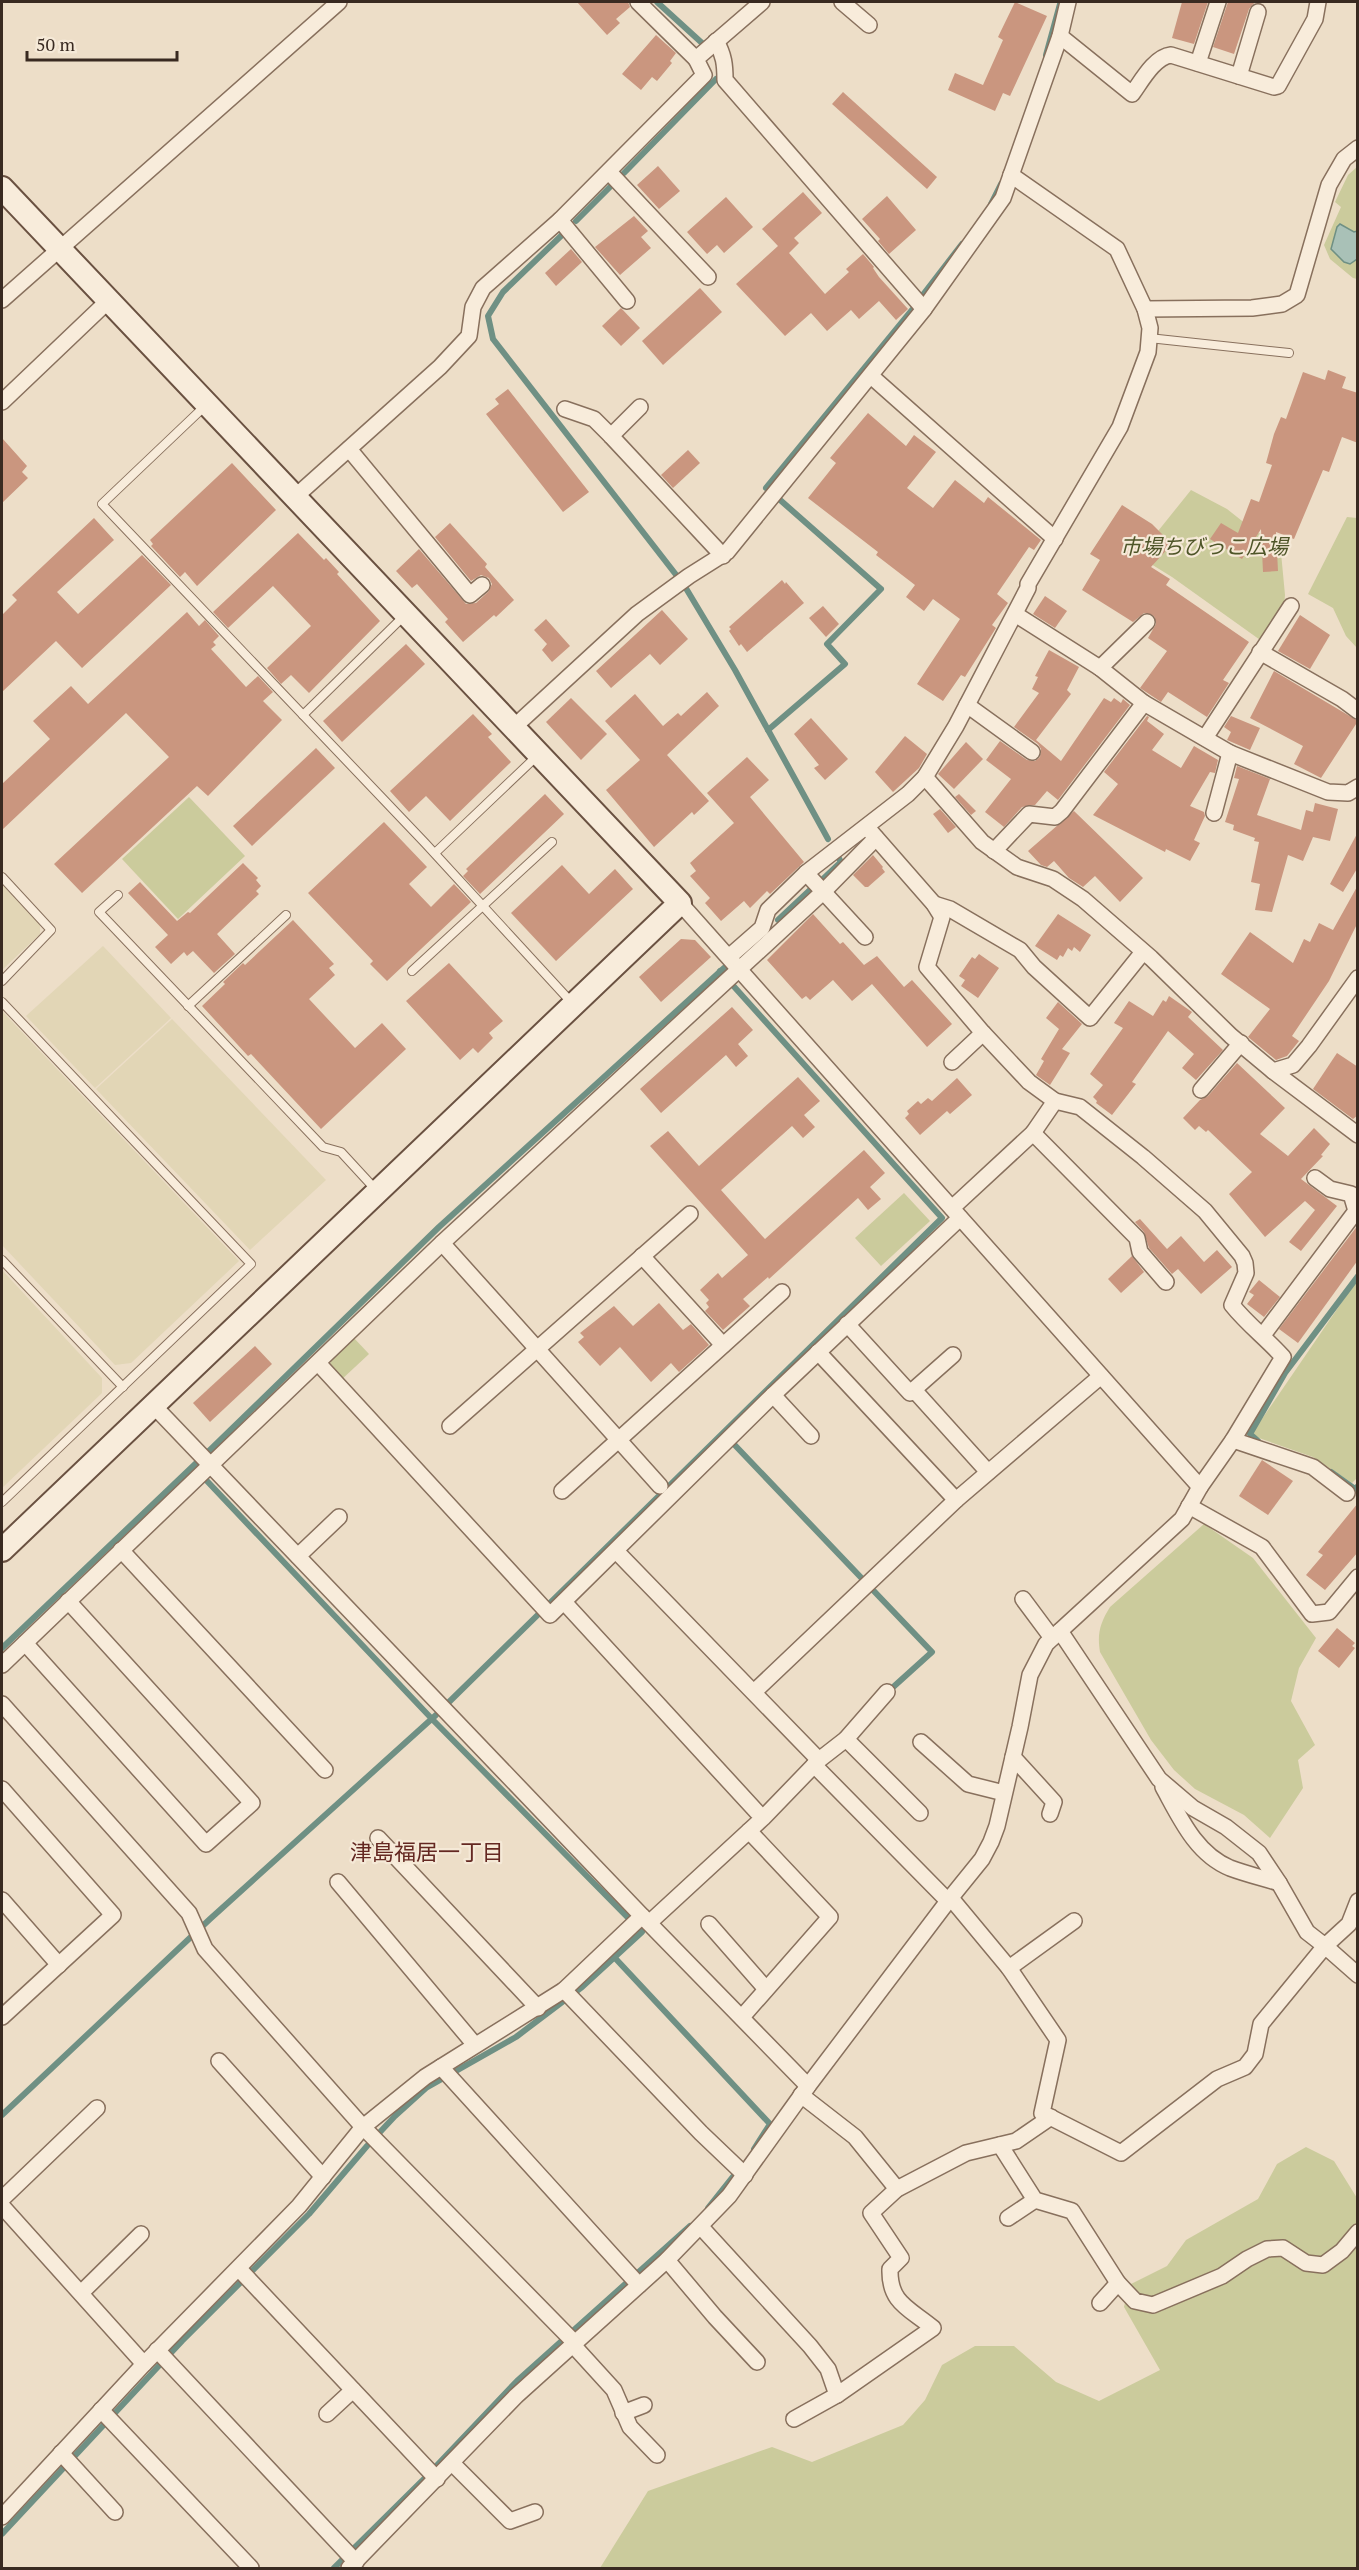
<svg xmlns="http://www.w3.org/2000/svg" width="1359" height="2570" viewBox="0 0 1359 2570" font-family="'PT Serif','Noto Sans JP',serif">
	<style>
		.farmland { fill: #e2d6b6 }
		.green { fill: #cbcb9c }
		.water { fill: #a9c1b7; stroke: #6f9084; stroke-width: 1.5 }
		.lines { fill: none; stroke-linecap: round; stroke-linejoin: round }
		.stream { stroke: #6f9084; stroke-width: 6 }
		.building { fill: #ca967f }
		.lane-casing { stroke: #88705d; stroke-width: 10 }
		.street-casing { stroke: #88705d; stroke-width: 18 }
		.secondary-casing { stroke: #6a5141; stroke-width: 26 }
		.lane { stroke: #f8ecdb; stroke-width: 8 }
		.street { stroke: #f8ecdb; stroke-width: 15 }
		.secondary { stroke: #f8ecdb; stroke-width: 22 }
		.labels { text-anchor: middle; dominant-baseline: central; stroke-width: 4.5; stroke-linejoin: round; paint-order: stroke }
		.park-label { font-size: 21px; font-style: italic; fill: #4e5528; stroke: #f5e9d7 }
		.neighbourhood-label { font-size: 22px; fill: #642822; stroke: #f5e9d7 }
	</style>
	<rect width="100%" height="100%" fill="#eddec8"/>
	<!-- farmland -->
	<g class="farmland">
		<path d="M2,884L40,925V934L2,970Z"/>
		<path d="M103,946L171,1018L95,1088L26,1016Z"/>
		<path d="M2,1011L239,1261L131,1363L115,1365L2,1245Z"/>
		<path d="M172,1019L326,1180L250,1250L96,1089Z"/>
		<path d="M2,1270L102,1378V1393L2,1488Z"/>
	</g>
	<!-- green -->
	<g class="green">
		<path d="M1357,167V279L1353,278L1330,259L1324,245L1341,207L1335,202L1348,175Z"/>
		<path d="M1191,490L1227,509L1256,532L1280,542L1285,595L1284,607L1263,642L1172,577L1138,556Z"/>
		<path d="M1347,517L1357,518V648L1346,636L1333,608L1308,594Z"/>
		<path d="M189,797L245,856L178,919L122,859Z"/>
		<path d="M904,1193L930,1221L881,1266L855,1238Z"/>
		<path d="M1357,1280L1358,1477L1352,1483L1313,1457L1256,1437L1253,1432Z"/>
		<path d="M353,1337L369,1354L340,1381L329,1369L332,1356Z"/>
		<path d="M1204,1524L1253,1558L1316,1638L1299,1668L1291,1701L1315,1745L1298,1760L1303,1788L1270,1838L1244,1815L1195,1789L1174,1770L1151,1740L1100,1652C1097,1634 1100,1623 1110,1607Z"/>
		<path d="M1306,2147L1334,2161L1357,2198V2568H600L648,2491L772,2447L812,2462L903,2425L925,2400L942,2365L975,2346H1014L1056,2382L1099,2401L1160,2370L1124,2307L1129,2285L1167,2266L1186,2240L1258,2199L1277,2164Z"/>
	</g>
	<!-- water -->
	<path class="water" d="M1340,224L1354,232L1357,231V259L1350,264L1344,262L1331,249L1337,227Z"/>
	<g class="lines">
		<!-- stream -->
		<g class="stream">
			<path d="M657,2L702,43"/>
			<path d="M1046,55L1060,4"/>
			<path d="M624,173L716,79"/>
			<path d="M991,204L1001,184"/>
			<path d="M576,221L610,187"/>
			<path d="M563,234L503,292L488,316L493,339L684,585L735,670L828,839"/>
			<path d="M922,296L962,244"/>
			<path d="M769,490L766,488L912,310"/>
			<path d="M768,730L845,664L827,644L881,589L779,499"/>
			<path d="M823,879L841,862L837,855"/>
			<path d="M778,920L810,890"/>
			<path d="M729,1439L932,1652L891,1689L887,1690"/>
			<path d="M1258,1441L1250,1434L1285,1373L1358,1276"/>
			<path d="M1331,1472L1355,1489L1358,1486"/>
			<path d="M2,1648L211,1449L439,1227L724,968"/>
			<path d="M448,1703L942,1218L720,971"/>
			<path d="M615,1958L770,2124L754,2149"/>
			<path d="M2,2115L210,1919L436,1715"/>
			<path d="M708,2208L739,2169"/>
			<path d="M2,2534L182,2341L309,2214L367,2146L395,2116L426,2088L516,2037L582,1987L642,1932L432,1719L207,1481"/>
			<path d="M334,2568L422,2481L517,2381L690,2226"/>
		</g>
	</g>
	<!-- building -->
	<g class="building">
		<path d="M577,2H628L630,7L616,19L620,23L607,35Z"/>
		<path d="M1015,2L1047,16L1010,96L1003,93L995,111L948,90L955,73L983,85L1003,40L998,37Z"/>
		<path d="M1182,2H1208L1194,44L1172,38Z"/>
		<path d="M1228,2H1255L1249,9L1234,54L1213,47Z"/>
		<path d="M656,35L676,53L670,61L672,63L657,81L652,77L641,90L622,74Z"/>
		<path d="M843,92L937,177L927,189L832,104Z"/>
		<path d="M658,166L680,191L659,209L637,185Z"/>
		<path d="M803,192L822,213L794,238L799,243L789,253L825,294L849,272L846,269L863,254L874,267L873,268L879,277L908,309L896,320L879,301L859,319L851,310L827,331L811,313L785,336L736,284L778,246L762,229Z"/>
		<path d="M887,196L916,230L889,254L878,241L880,239L862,219Z"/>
		<path d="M726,197L753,227L724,253L717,245L707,254L687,232Z"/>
		<path d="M634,216L648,231L641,237L651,248L620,275L595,247Z"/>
		<path d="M571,249L582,262L556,286L545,273Z"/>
		<path d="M700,288L722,312L663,365L642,341Z"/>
		<path d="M621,308L640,328L621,346L602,326Z"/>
		<path d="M1328,370L1346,377L1342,388L1358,393V443L1342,437L1329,472L1323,470L1294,539L1276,532L1278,571L1263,572L1261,529L1242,559L1210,539L1221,523L1238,533L1251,499L1259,502L1272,465L1266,463L1274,434L1281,417L1286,419L1303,372L1325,380Z"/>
		<path d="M508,389L589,492L563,512L486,414L499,404L495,399Z"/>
		<path d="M868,413L906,446L914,435L936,452L907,488L933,508L955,480L984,503L988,497L1041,540L1034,550L1029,547L997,594L1008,603L992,625L996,628L965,677L961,675L943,701L917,684L960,619L933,599L924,611L906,597L915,585L876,555L878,552L808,498L836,463L830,458Z"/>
		<path d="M2,438L27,466L22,472L28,478L2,503Z"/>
		<path d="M688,450L700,463L673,488L661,475Z"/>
		<path d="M232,463L276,510L197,586L185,572L180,577L151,546L153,544L150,540Z"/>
		<path d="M1122,505L1152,524L1172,544L1151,567L1170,579L1166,585L1249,642L1223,680L1229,683L1207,717L1168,692L1161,702L1140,688L1167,651L1148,638L1156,624L1154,616L1144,613L1133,622L1082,590L1100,560L1090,554Z"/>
		<path d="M94,518L114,540L57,592L78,614L142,555L171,585L82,668L56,641L2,692V615L17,600L12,595Z"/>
		<path d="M450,523L487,564L485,567L514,600L496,617L494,615L463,642L445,622L448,619L417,584L412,588L396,571L419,549L466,604L476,603L488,592L492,584L489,578L481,575L471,581L435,537Z"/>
		<path d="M298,533L324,560L326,558L339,572L337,574L380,621L309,693L291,675L281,684L267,668L311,626L273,586L228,628L213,612Z"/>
		<path d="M782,580L785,584L786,582L804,603L747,652L741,644L739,646L729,631L731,629L729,627Z"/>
		<path d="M1045,596L1067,611L1055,628L1033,614Z"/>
		<path d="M823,606L839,624L826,637L809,618Z"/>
		<path d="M662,610L688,639L660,665L650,654L611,688L596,671Z"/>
		<path d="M187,612L199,626L205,620L219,636L213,642L216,645L211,649L246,687L258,676L273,692L263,701L282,720L208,796L197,786L82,893L54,864L169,757L126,713L2,830V784L50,739L33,721L71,686L88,704Z"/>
		<path d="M1300,615L1330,635L1310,669L1278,651Z"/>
		<path d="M546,619L570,646L552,662L542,650L547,644L534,630Z"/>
		<path d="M406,644L425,664L342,742L323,721Z"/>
		<path d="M1049,650L1079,667L1067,690L1071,694L1036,740L1061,761L1104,698L1111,702L1114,698L1121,703L1123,699L1130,705L1058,800L1047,791L1035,805L1022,807L1004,827L985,812L1011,779L986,760L1000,741L1027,760L1035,761L1040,757L1041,749L1038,744L1014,727L1039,693L1032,689L1038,677L1035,676Z"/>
		<path d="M1274,671L1358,721L1321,778L1294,764L1303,746L1250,718Z"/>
		<path d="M707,692L719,706L667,755L709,801L694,815L692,812L654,847L606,790L640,760L605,721L635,694L663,726L678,713L681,716Z"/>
		<path d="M571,698L607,734L581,760L546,722Z"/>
		<path d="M473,714L492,734L488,737L511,762L450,821L426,796L409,812L390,791Z"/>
		<path d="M1147,716L1149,717L1147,721L1164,734L1152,750L1181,768L1194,746L1218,760L1215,773L1210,772L1190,806L1204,812L1205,816L1194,840L1200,843L1190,861L1166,849L1165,852L1093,815L1118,784L1104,772Z"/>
		<path d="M1231,716L1260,728L1250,750L1227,740L1231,732L1224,727Z"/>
		<path d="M811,718L848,759L825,780L814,768L819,765L794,734Z"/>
		<path d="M905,736L927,754L919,768L893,792L875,772Z"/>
		<path d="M966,742L983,759L954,789L938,774Z"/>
		<path d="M316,748L335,768L252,846L233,826Z"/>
		<path d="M747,757L769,780L750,797L804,862L770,894L767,891L750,908L744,901L721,921L705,903L710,898L690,876L696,871L690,863L734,823L707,793Z"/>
		<path d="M1237,766L1242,768L1241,773L1242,768L1270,779L1257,815L1301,830L1306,810L1313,812L1315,803L1338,809L1330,841L1313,837L1303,861L1288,855L1272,912L1255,910L1260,884L1251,882L1259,842L1254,841L1255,838L1233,830L1234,825L1225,822L1239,779L1234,778Z"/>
		<path d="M545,794L564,814L480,894L463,876L468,871L466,869Z"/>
		<path d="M959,794L976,811L971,815L955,797Z"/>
		<path d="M940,809L956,827L948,833L933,814Z"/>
		<path d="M1074,811L1143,878L1120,902L1095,876L1083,887L1069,878L1054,861L1047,867L1041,865L1028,851Z"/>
		<path d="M384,822L427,867L409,884L431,907L454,884L471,902L387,981L370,964L373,961L308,893Z"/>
		<path d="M1358,832V867L1343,892L1330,884Z"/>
		<path d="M873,855L883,867L882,868L885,872L868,887H865L853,875Z"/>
		<path d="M243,863L258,878L256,880L261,886L256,891L259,894L217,934L235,954L214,973L193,951L187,956L184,952L171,964L155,947L168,935L128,893L140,882L177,921L188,912L190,913Z"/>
		<path d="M562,865L589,894L615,869L633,889L556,961L511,913Z"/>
		<path d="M1358,885V922L1329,981L1292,1036L1299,1041L1287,1056L1276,1060L1248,1037L1270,1009L1221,974L1250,932L1293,963L1304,939L1310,942L1319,923L1333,930Z"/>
		<path d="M813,914L840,944L843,942L864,965L877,956L904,987L912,980L952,1024L927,1047L872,984L852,1001L833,980L810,1000L806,996L802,999L767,960Z"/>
		<path d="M1058,914L1091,935L1080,952L1074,947L1072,951L1068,948L1063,957L1060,955L1057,960L1035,946Z"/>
		<path d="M293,920L334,964L329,968L335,975L309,999L355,1048L382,1023L406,1049L321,1129L251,1054L248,1056L202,1006L225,984L223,982L243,963L245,965Z"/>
		<path d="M681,939L695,940L711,957L661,1002L639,977Z"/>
		<path d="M979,954L999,968L978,998L961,986L965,980L959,976L972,957L975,959Z"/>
		<path d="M449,963L503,1021L489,1033L493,1038L478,1053L473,1048L460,1060L406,1001Z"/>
		<path d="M1169,996L1192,1012L1188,1017L1223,1050L1196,1080L1182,1068L1194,1054L1168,1031L1132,1082L1136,1084L1112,1115L1096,1103L1097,1101L1093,1097L1103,1085L1090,1074L1123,1028L1114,1023L1129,1001L1153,1016L1163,1000L1166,1002Z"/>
		<path d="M1058,1002L1082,1024L1062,1049L1070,1053L1050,1085L1036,1075L1044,1061L1041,1059L1059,1029L1046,1018Z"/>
		<path d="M732,1007L753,1030L738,1044L748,1056L736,1067L726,1055L661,1113L640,1089Z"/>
		<path d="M1337,1053L1358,1067V1115L1353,1119L1313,1089Z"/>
		<path d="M1237,1063L1285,1108L1260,1134L1288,1156L1314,1128L1330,1144L1321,1155L1323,1156L1301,1179L1337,1206L1301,1251L1289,1242L1315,1210L1305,1201L1265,1237L1229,1194L1252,1172L1208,1130L1206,1132L1199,1126L1195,1130L1183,1118L1200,1100L1208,1096Z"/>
		<path d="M798,1077L820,1101L804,1115L815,1127L803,1138L792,1126L721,1190L765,1239L864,1150L885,1173L870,1187L881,1199L868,1210L858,1198L769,1279L768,1277L743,1299L750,1306L723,1330L705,1311L709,1307L706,1303L709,1300L700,1290L718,1273L722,1278L748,1255L650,1146L668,1131L699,1166Z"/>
		<path d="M957,1078L972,1095L950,1114L947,1111L920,1135L905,1118L909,1114L907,1111L918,1101L921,1104L928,1098L932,1101Z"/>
		<path d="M1140,1219L1167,1249L1181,1236L1204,1262L1217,1250L1232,1267L1201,1294L1178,1269L1172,1274L1149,1248L1144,1232L1135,1222Z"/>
		<path d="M1358,1225V1260L1298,1343L1279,1329Z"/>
		<path d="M1132,1256L1144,1272L1121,1293L1108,1279Z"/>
		<path d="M1259,1280L1280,1297L1264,1317L1247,1304L1254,1295L1249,1292Z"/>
		<path d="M659,1303L683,1330L691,1324L709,1345L679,1372L671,1363L651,1382L620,1347L600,1366L578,1342L584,1337L580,1333L614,1306L633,1326Z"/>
		<path d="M255,1346L272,1364L210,1422L193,1403Z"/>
		<path d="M1262,1460L1293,1481L1268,1515L1239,1496Z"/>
		<path d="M1358,1503V1552L1325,1590L1306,1575L1323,1555L1318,1552Z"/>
		<path d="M1337,1628L1355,1643L1352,1646L1355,1648L1339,1668L1318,1651Z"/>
	</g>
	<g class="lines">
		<defs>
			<g id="lane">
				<path d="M1149,338L1289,353"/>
				<path d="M205,406L102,504L425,843L572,1003"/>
				<path d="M303,715L405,615"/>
				<path d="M435,853L538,755"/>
				<path d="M2,877L51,930L2,981"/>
				<path d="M118,895L99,912L323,1147L341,1152L376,1190"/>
				<path d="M412,971L552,842"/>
				<path d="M2,1002L251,1264L2,1502"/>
				<path d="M188,1006L286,915"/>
				<path d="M2,1260L123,1387"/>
			</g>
			<g id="street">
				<path d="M638,2L696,59"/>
				<path d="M842,2L869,25"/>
				<path d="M1060,36L1132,94C1141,82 1154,57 1171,55L1274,87L1278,86L1315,19L1318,2"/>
				<path d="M716,41C724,55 725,65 725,80L924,309"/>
				<path d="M1198,63L1218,2"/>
				<path d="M1239,76L1258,12"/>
				<path d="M609,172L708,277"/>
				<path d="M560,220L627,301"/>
				<path d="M2,300L339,2"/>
				<path d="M1145,309L1252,308L1282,304L1297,295L1329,185L1344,159L1358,148"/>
				<path d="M871,376L1055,539"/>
				<path d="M2,402L108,301"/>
				<path d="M565,409L594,419L611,436L723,556"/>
				<path d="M611,436L640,407"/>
				<path d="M349,449L470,595L482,585"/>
				<path d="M295,497L440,367L469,336L473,307L483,288L560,220L704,75L696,59L762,2"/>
				<path d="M1015,614L1100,668L1144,703L1230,753L1328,792L1348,793L1358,787"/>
				<path d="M1260,652L1342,699L1358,711"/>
				<path d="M1100,668L1147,622"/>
				<path d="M967,705L1032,752"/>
				<path d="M514,727L637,614L689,576L727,552L924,309L1003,198L1060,36L1068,2"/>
				<path d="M1205,738L1291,606"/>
				<path d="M925,777L982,842L1017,867L1053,879L1083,899L1151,958L1231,1036L1273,1071L1293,1065L1309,1046L1358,978"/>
				<path d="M1214,813L1230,753"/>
				<path d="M871,832L934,904L942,917L927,967L983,1033L1029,1082L1055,1101L1080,1107L1143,1157L1205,1211L1242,1256L1245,1263L1246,1273L1232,1305C1248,1325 1266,1338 1283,1357L1233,1440L1200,1487"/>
				<path d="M994,851L1029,814L1055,817L1062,811L1144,703"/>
				<path d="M806,873L865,937"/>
				<path d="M680,903L1200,1487L1182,1519L1060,1631L1159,1779L1193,1808L1226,1827L1259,1853L1279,1883L1307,1932L1325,1946L1349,1924L1358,1901"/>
				<path d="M934,904L950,909L1020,950L1034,967L1090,1018L1143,952"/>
				<path d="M730,956L762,928L768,910L806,873L908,794L925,777L956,726L1028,588V584L1120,427L1148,352L1150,328L1145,309L1117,249L1011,175"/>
				<path d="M952,1062L983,1033"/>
				<path d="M1273,1071L1358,1135"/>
				<path d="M1201,1090L1241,1043"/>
				<path d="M1033,1133L1137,1238L1140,1252L1166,1282"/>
				<path d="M952,1208L1033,1133L1055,1101"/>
				<path d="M442,1243L660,1486"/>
				<path d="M642,1256L723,1345"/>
				<path d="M847,1324L910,1393L953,1355"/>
				<path d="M1263,1335L1356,1211L1351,1194L1330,1189L1315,1178"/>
				<path d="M818,1352L956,1500"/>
				<path d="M318,1363L550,1615L773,1395L960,1218"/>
				<path d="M914,1390L988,1472"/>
				<path d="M773,1395L811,1436"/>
				<path d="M153,1405L642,1916L808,2086"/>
				<path d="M450,1426L690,1214"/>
				<path d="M1233,1440L1313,1467L1347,1493"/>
				<path d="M562,1491L782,1292"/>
				<path d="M1189,1506L1262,1547L1312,1614L1329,1612L1358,1577"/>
				<path d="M121,1550L325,1770"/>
				<path d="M617,1552L819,1760"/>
				<path d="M298,1556L339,1517"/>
				<path d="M1023,1599L1052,1638"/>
				<path d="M564,1602L757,1812"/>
				<path d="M25,1643L206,1844L252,1803L68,1601"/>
				<path d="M2,1665L442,1243L823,892L876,838"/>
				<path d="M754,1692L956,1500L1101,1376"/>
				<path d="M2,1704L189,1913L205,1949L363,2127L575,2343"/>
				<path d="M846,1739L920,1813"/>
				<path d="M921,1742L968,1784L1004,1793"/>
				<path d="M1013,1757L1054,1802L1050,1814"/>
				<path d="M814,1765L948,1901"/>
				<path d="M1163,1787C1180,1818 1196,1854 1230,1868C1246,1874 1263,1878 1279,1883"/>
				<path d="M2,1789L113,1915L2,2017"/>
				<path d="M378,1838L538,2008"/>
				<path d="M338,1882L475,2045"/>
				<path d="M950,1897L1009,1968L1058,2040L1042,2113L1121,2153L1217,2079L1245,2067L1255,2054L1261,2024L1325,1946L1358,1975"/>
				<path d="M2,1900L59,1965"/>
				<path d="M649,1923L763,1818L819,1760L846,1739L887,1692"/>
				<path d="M709,1924L766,1989"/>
				<path d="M1009,1968L1074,1921"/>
				<path d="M564,1990L701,2133L745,2175"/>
				<path d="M742,2017L830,1917L749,1831"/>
				<path d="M219,2061L323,2177"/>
				<path d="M441,2067L639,2285"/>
				<path d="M801,2095L855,2137L897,2189"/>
				<path d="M1000,2145L1035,2200L1072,2211L1118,2283L1135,2301L1153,2305L1222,2276L1247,2259L1267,2249L1283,2248L1306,2263L1323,2265L1342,2251L1358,2232"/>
				<path d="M2,2199L97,2108"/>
				<path d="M2,2206L144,2364"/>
				<path d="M1008,2218L1035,2200"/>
				<path d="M701,2227L810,2346L828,2369L837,2395L933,2328C909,2308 889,2303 890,2269L901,2258L871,2213L897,2189L966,2153L1016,2141L1051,2117"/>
				<path d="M667,2260L715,2317L757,2362"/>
				<path d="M239,2269L437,2479"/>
				<path d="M81,2293L141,2234"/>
				<path d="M1100,2303L1118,2283"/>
				<path d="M573,2345L614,2390L630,2427L657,2455"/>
				<path d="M157,2350L356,2562"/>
				<path d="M101,2410L251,2568"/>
				<path d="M623,2413L644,2405"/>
				<path d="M327,2414L353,2390"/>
				<path d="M794,2419L837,2395"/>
				<path d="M61,2453L115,2512"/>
				<path d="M452,2463L510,2521L535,2512"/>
				<path d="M2,2517L144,2364L299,2206L363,2127L425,2077L564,1990L642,1916"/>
				<path d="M349,2568L516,2396L667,2260L729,2196L808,2086L948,1901L982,1859L991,1842L997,1826L1020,1727L1030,1675L1046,1644L1060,1631"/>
			</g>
			<path id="secondary" d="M2,188L680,903L2,1550"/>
		</defs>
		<!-- lane casing -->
		<use href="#lane" class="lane-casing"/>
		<!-- street casing -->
		<use href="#street" class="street-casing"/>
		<!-- secondary casing -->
		<use href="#secondary" class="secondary-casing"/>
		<!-- lane -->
		<use href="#lane" class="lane"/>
		<!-- street -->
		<use href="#street" class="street"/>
		<!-- secondary -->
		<use href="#secondary" class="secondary"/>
	</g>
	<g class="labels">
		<!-- park labels -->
		<g class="park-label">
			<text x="1204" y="546">市場ちびっこ広場</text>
		</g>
		<!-- neighbourhood labels -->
		<g class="neighbourhood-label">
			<text x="427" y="1851">津島福居一丁目</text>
		</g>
	</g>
	<!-- border -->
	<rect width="1359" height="2570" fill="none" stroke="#392a21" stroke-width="6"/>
	<!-- scale -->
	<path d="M27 51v9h150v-9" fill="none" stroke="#392a21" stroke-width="3"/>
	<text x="36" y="51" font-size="18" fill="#392a21" stroke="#f5e9d7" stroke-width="4.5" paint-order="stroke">50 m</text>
</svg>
